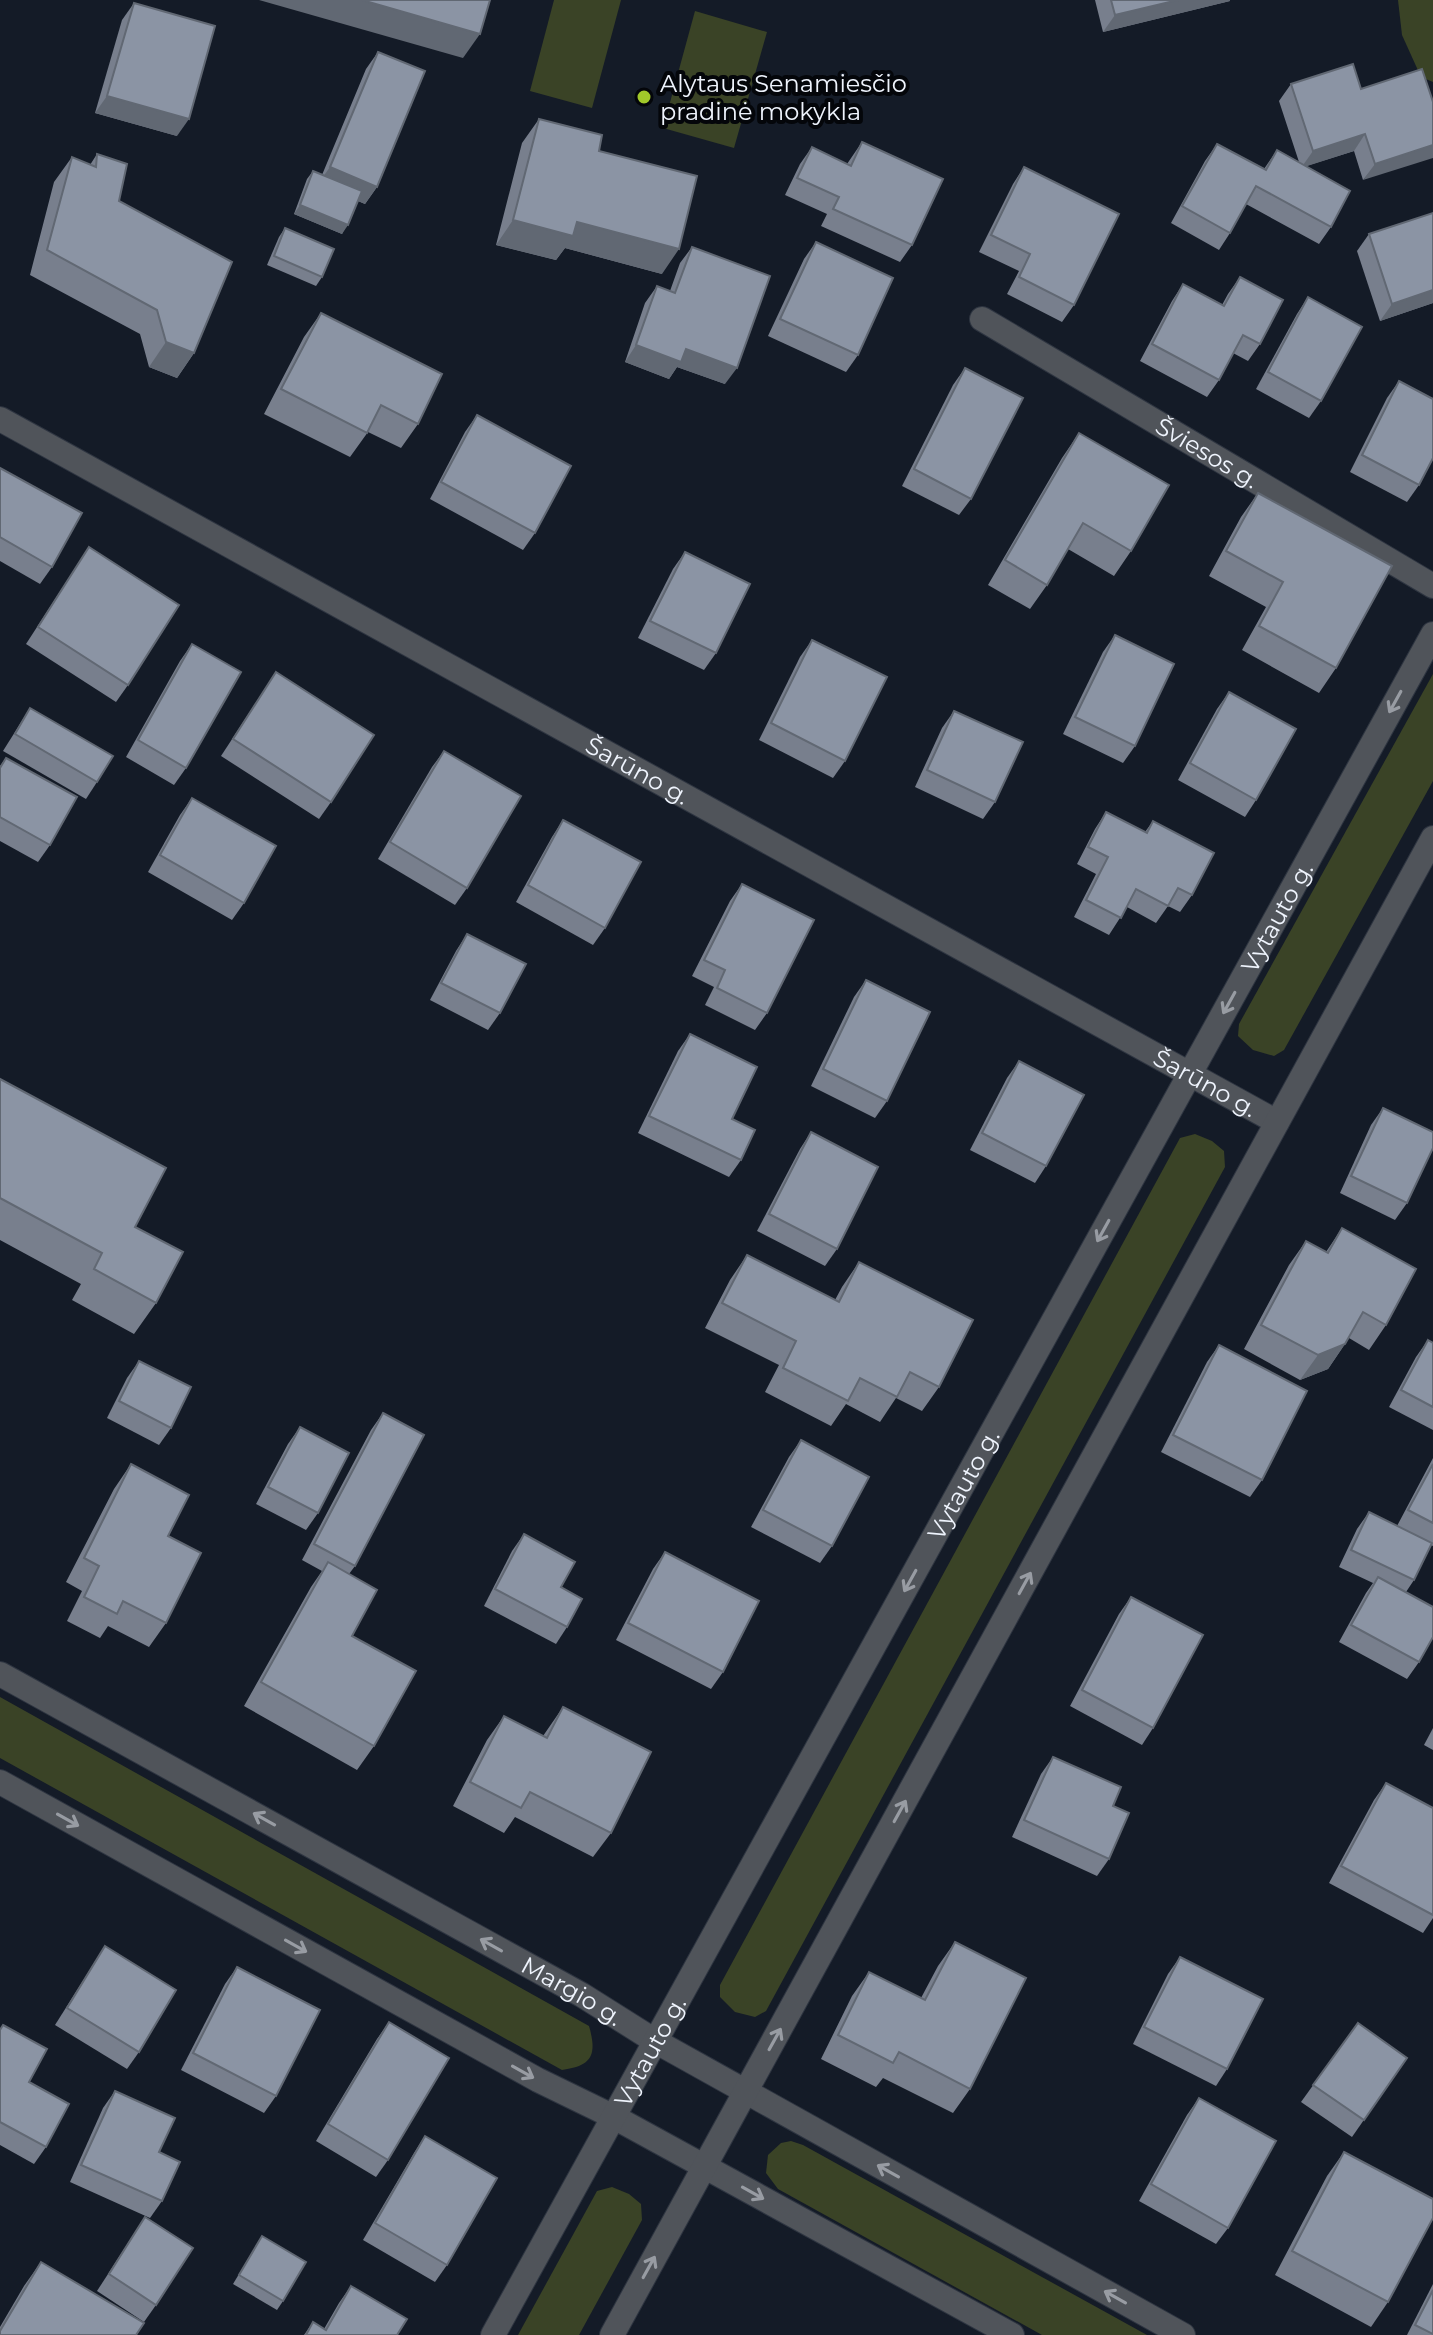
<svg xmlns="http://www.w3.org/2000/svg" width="1433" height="2335" viewBox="0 0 1433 2335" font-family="Montserrat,sans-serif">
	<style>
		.green { fill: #3a4326 }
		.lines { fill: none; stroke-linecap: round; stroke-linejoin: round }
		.street-casing { stroke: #2e3541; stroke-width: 26 }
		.street { stroke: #50545a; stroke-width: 24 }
		.wall { fill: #787f8d }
		.shaded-wall { fill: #616873 }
		.building { fill: #8b94a4; stroke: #616873; stroke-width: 2 }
		.oneway { stroke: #989ca3 }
		.poi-dot { fill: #a1c92a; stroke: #04060a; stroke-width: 3 }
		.labels { text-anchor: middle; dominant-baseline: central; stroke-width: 8; stroke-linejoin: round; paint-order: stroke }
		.poi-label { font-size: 24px; fill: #eff4fd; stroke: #04060a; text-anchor: start }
		.street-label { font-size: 24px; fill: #eff4fd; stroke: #04060a }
	</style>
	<rect width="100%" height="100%" fill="#141b27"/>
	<!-- green -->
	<g class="green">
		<path d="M554,0H621L592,108L530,91Z"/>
		<path d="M1398,0H1433V82L1421,77L1402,35Z"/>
		<path d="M695,11L767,32L734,148L663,128Z"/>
		<path d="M1433,674V781L1284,1050L1274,1056L1253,1050L1238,1036L1239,1024Z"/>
		<path d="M1195,1134L1212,1141L1224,1151L1225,1167L766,2011L755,2017L735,2012L720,1997V1985L1180,1138Z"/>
		<path d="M0,1697L589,2026C597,2054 593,2066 562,2070L0,1758Z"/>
		<path d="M791,2141L803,2145L1147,2335H1042L778,2189L766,2173L768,2155L781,2143Z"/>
		<path d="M612,2187L629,2194L641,2204L642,2220L579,2335H518L597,2191Z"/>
	</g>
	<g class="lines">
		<defs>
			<g id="street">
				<path id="s1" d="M982,319L1433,586"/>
				<path id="s2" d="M0,419L1277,1122"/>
				<path id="s3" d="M0,1674L582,1995L655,2041L1183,2335"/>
				<path d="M0,1782L538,2080L614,2117L1012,2335"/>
				<path id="s4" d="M493,2335L1433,634"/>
				<path d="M612,2335L1433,838"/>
			</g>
		</defs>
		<!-- street casing -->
		<use href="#street" class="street-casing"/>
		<!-- street -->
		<use href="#street" class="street"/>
	</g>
	<!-- wall -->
	<g class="wall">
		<path d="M1095,0H1230V1L1103,32Z"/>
		<path d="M134,3L177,136L95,113L122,20Z"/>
		<path d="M378,52L377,187L365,204L358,201L342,234L294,214L307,179L313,171L322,175L366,69Z"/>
		<path d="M1291,84L1361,89L1433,102L1363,180L1354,151L1306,166L1331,227L1319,244L1246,204L1230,233L1219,250L1171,223L1205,161L1217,144L1264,169L1277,150L1299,162L1279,101Z"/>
		<path d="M539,119L599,151L662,274L565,248L556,260L496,245L522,143Z"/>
		<path d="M862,142L912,245L900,262L821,226L827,214L785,195L800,164L812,147L847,164Z"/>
		<path d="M97,154L194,353L177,378L149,367L140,334L30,275L54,182L72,157L90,165Z"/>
		<path d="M1024,167L1074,305L1062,322L1007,294L1019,271L979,252L1013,184Z"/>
		<path d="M285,228L322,277L316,286L267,265L279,237Z"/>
		<path d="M1369,234L1433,303L1380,321L1357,251Z"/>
		<path d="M816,242L858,355L846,372L768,336L804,259Z"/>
		<path d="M692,247L725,384L677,367L669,379L625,362L645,303L657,286L670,291L680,263Z"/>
		<path d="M1240,277L1260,344L1248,361L1233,353L1219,380L1207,397L1140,361L1172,301L1183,284L1222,305L1228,294Z"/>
		<path d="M1308,297L1321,401L1309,418L1256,389L1297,314Z"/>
		<path d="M321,313L418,424L401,448L368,432L350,457L264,414L304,337Z"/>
		<path d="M965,368L971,499L959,515L902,486L953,385Z"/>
		<path d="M1399,381L1419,485L1407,502L1350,472L1387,398Z"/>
		<path d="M477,415L535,533L523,550L430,499L465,432Z"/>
		<path d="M1079,433L1131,551L1114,576L1068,549L1047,585L1030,609L988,585L1062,458Z"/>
		<path d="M0,468L52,567L40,584L0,561Z"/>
		<path d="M1258,493L1336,668L1319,693L1242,650L1266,607L1209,576L1241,517Z"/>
		<path d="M89,547L128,685L116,702L26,644Z"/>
		<path d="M685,552L716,653L704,670L638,638L673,569Z"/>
		<path d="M1115,635L1135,746L1123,763L1063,734L1103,652Z"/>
		<path d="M812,640L845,761L833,778L759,740L800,657Z"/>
		<path d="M192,644L186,768L174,785L126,757L180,661Z"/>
		<path d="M276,672L331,802L319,819L221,756Z"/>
		<path d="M1229,692L1256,800L1245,817L1178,780L1217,709Z"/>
		<path d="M30,708L97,782L86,799L3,751Z"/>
		<path d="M954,711L995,802L983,819L915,787L942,728Z"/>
		<path d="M444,751L467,888L455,905L378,859L432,767Z"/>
		<path d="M6,758L50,845L38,862L0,841V766Z"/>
		<path d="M192,798L244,903L232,920L148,872L180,815Z"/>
		<path d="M1106,812L1145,832L1153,821L1192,895L1180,912L1168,906L1156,923L1127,907L1109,935L1074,917L1096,874L1077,864L1095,829Z"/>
		<path d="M563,820L605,928L593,945L516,902L552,837Z"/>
		<path d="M742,884L767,1013L755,1030L705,1005L714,987L692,976L730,901Z"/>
		<path d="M467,934L500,1013L488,1030L430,1000L456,951Z"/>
		<path d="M866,980L887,1101L875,1118L811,1086L854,997Z"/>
		<path d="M690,1034L732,1119L741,1160L729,1177L638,1133L678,1051Z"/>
		<path d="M1019,1061L1046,1166L1035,1183L970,1150L1007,1078Z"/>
		<path d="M0,1079L135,1227L156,1303L134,1334L72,1300L81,1284L0,1240Z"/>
		<path d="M1383,1108L1407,1203L1395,1220L1340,1193L1371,1125Z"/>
		<path d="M811,1132L837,1249L825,1266L757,1231L800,1149Z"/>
		<path d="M1342,1228L1386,1325L1369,1350L1349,1338L1328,1369L1300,1380L1244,1349L1289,1265L1306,1241L1326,1252Z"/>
		<path d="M747,1255L835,1300L842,1287L859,1262L939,1387L922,1411L896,1398L880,1422L846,1404L831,1426L765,1392L779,1365L705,1328L730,1280Z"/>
		<path d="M1428,1340L1433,1343V1430L1389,1407L1416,1357Z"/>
		<path d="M1219,1345L1262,1480L1250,1497L1161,1452L1207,1362Z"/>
		<path d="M139,1361L171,1428L159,1445L107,1418L127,1378Z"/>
		<path d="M383,1413L355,1566L349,1574L352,1636L374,1746L357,1770L244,1706L311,1587L322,1571L302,1560L371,1430Z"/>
		<path d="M300,1427L318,1513L306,1530L256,1504L288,1444Z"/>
		<path d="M801,1440L832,1546L820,1563L751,1527L789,1457Z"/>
		<path d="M1433,1458V1546L1431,1545L1414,1580L1406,1592L1419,1662L1407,1679L1339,1642L1366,1593L1373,1583L1339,1567L1357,1529L1369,1512L1397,1526Z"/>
		<path d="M131,1464L168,1536L166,1623L149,1647L108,1626L100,1638L67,1621L82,1591L66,1582L114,1489Z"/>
		<path d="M524,1534L561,1587L567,1627L556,1644L484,1606L512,1551Z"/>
		<path d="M665,1552L723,1672L711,1689L616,1640L653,1569Z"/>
		<path d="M1131,1597L1153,1728L1142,1745L1070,1706L1119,1614Z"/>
		<path d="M563,1707L611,1833L593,1857L515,1817L504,1833L453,1806L487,1740L504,1716L543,1736Z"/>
		<path d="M1433,1728V1750L1424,1745Z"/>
		<path d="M1053,1757L1113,1806L1109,1859L1097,1876L1012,1837L1041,1774Z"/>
		<path d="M1386,1783L1433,1808V1918L1423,1933L1329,1883L1374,1800Z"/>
		<path d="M955,1942L970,2089L953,2113L883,2078L876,2087L821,2059L852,1996L869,1972L921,1998L938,1966Z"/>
		<path d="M105,1946L139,2052L127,2069L55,2025Z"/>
		<path d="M1180,1957L1227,2069L1216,2086L1133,2044L1168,1974Z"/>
		<path d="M237,1967L276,2096L264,2113L181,2070L225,1984Z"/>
		<path d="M389,2022L388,2160L376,2177L316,2141L377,2039Z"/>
		<path d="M1358,2023L1407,2058L1352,2137L1301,2102Z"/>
		<path d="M0,2029L29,2082L46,2147L34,2164L0,2145Z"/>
		<path d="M115,2091L159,2152L162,2201L150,2218L70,2182L103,2108Z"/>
		<path d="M1199,2098L1228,2228L1216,2244L1139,2201L1187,2115Z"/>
		<path d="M425,2136L447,2265L435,2282L363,2240L414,2153Z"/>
		<path d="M1344,2152L1388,2302L1371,2327L1275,2275L1327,2176Z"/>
		<path d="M145,2217L156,2305L144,2322L97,2291Z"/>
		<path d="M262,2236L283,2301L277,2310L233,2284Z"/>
		<path d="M41,2262L0,2335V2327L24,2286Z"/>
		<path d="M1433,2284V2335H1407Z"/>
		<path d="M351,2286L397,2335H304L313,2322L324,2329L339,2303Z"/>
	</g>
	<!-- shaded-wall -->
	<g class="shaded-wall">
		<path d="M259,0H362L480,34L463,58Z"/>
		<path d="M1178,0H1230V1L1103,32L1115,15Z"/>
		<path d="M107,96L189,119L177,136L95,113Z"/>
		<path d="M1365,134L1354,151L1301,168L1313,151Z"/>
		<path d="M1433,145V158L1363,180L1375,164Z"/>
		<path d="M330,167L377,187L365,204L318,184Z"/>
		<path d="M300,205L348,225L342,234L294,214Z"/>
		<path d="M513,220L577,222L679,249L662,274L565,248L556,260L496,245Z"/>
		<path d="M1433,290V303L1380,321L1392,304Z"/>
		<path d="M166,342L194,353L177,378L149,367Z"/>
		<path d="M636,345L686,349L737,368L725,384L677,367L669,379L625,362Z"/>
		<path d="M1345,1344L1328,1369L1300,1380L1318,1355Z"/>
	</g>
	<!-- building -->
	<g class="building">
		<path d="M362,0H490L480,34Z"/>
		<path d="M1111,0H1178L1115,15Z"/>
		<path d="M134,3L215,26L189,119L107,96Z"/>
		<path d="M378,52L425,71L377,187L330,167Z"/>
		<path d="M1353,64L1361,89L1422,69L1433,102V145L1375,164L1365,134L1313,151L1291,84Z"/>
		<path d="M539,119L602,135L599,151L697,176L679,249L577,222L573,236L513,220Z"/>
		<path d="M862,142L943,179L912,245L833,209L839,197L797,178L812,147L851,166Z"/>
		<path d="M1217,144L1266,170L1277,150L1350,191L1331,227L1256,186L1230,233L1182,206Z"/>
		<path d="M97,154L127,164L119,201L232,262L194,353L166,342L157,310L47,250L72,157L96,167Z"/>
		<path d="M1024,167L1119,214L1074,305L1019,277L1030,254L991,235Z"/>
		<path d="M313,171L362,191L348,225L300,205Z"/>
		<path d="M1433,213V290L1392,304L1369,234Z"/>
		<path d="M285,228L334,249L322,277L274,256Z"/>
		<path d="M816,242L893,278L858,355L780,319Z"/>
		<path d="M692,247L770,276L737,368L686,349L681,362L636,345L657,286L675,293Z"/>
		<path d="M1240,277L1283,300L1260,344L1243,335L1219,380L1152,344L1183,284L1224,306Z"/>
		<path d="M1308,297L1362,327L1321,401L1268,372Z"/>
		<path d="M321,313L442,374L418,424L381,405L367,433L281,389Z"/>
		<path d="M965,368L1023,398L971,499L914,469Z"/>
		<path d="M1399,381L1433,399V458L1419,485L1362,455Z"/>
		<path d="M477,415L571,466L535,533L441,482Z"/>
		<path d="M1079,433L1169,485L1131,551L1083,523L1047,585L1005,560Z"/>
		<path d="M0,468L82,513L52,567L0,537Z"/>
		<path d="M1258,493L1392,566L1336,668L1259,626L1283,582L1226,551Z"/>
		<path d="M89,547L179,605L128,685L38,627Z"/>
		<path d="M685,552L750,584L716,653L650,621Z"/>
		<path d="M1115,635L1174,664L1135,746L1075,717Z"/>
		<path d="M812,640L887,677L845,761L771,723Z"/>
		<path d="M192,644L241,672L186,768L138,740Z"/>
		<path d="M276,672L374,735L331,802L233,739Z"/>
		<path d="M1229,692L1296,729L1256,800L1190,763Z"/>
		<path d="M30,708L113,756L97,782L15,734Z"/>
		<path d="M954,711L1023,742L995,802L927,770Z"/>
		<path d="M444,751L521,796L467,888L390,842Z"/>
		<path d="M6,758L77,797L50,845L0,817V768Z"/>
		<path d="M192,798L276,846L244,903L160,855Z"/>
		<path d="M1106,812L1147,833L1153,821L1214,853L1192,895L1178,888L1168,906L1136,889L1121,918L1086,900L1108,857L1088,847Z"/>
		<path d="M563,820L641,862L605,928L528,885Z"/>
		<path d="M742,884L814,920L767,1013L717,988L725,970L704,960Z"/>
		<path d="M467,934L526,964L500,1013L441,983Z"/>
		<path d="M866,980L930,1012L887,1101L823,1069Z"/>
		<path d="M690,1034L757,1067L732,1119L755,1130L741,1160L649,1116Z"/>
		<path d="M1019,1061L1084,1095L1046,1166L982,1133Z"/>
		<path d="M0,1079L166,1168L135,1227L183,1252L156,1303L94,1269L102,1253L0,1198Z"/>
		<path d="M1383,1108L1433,1132V1148L1407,1203L1351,1176Z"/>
		<path d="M811,1132L878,1167L837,1249L769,1214Z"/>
		<path d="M1342,1228L1416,1269L1386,1325L1363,1312L1345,1344L1318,1355L1261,1325L1306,1241L1328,1253Z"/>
		<path d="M747,1255L839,1302L859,1262L973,1320L939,1387L910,1372L897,1397L860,1378L848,1401L783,1368L796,1341L722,1303Z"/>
		<path d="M1428,1340L1433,1343V1407L1401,1390Z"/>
		<path d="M1219,1345L1307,1391L1262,1480L1173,1435Z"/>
		<path d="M139,1361L191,1387L171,1428L119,1401Z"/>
		<path d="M383,1413L424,1435L355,1566L314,1544Z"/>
		<path d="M300,1427L349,1453L318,1513L268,1487Z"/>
		<path d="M801,1440L869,1477L832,1546L763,1510Z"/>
		<path d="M131,1464L189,1495L168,1536L201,1553L166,1623L123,1601L117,1614L84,1597L99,1566L84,1558Z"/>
		<path d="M1433,1464V1523L1408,1510Z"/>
		<path d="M1369,1512L1432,1543L1414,1580L1351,1550Z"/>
		<path d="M524,1534L575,1562L561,1587L582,1599L567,1627L495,1589Z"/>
		<path d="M665,1552L759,1601L723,1672L628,1623Z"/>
		<path d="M328,1562L377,1590L352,1636L416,1671L374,1746L261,1682Z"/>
		<path d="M1378,1577L1433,1607V1637L1419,1662L1351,1625Z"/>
		<path d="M1131,1597L1203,1635L1153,1728L1082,1690Z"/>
		<path d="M563,1707L651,1752L611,1833L530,1792L521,1808L470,1782L504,1716L547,1738Z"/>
		<path d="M1053,1757L1121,1787L1113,1806L1129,1813L1109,1859L1024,1820Z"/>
		<path d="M1386,1783L1433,1808V1915L1341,1866Z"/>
		<path d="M955,1942L1026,1978L970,2089L899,2052L893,2063L838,2035L869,1972L925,2000Z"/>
		<path d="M105,1946L176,1990L139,2052L67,2008Z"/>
		<path d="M1180,1957L1263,1999L1227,2069L1144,2027Z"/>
		<path d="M237,1967L320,2010L276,2096L193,2053Z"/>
		<path d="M389,2022L449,2058L388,2160L328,2124Z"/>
		<path d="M1358,2023L1407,2058L1364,2120L1313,2085Z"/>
		<path d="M3,2025L47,2049L29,2082L69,2104L46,2147L0,2122V2030Z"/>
		<path d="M115,2091L175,2118L159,2152L180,2162L162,2201L81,2165Z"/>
		<path d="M1199,2098L1276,2141L1228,2228L1151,2184Z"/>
		<path d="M425,2136L497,2178L447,2265L375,2223Z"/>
		<path d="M1344,2152L1433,2199V2218L1388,2302L1292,2251Z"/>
		<path d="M145,2217L193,2248L156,2305L109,2274Z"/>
		<path d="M262,2236L306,2262L283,2301L239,2275Z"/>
		<path d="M41,2262L144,2323L136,2335H0V2331Z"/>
		<path d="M351,2286L407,2319L397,2335H306L313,2322L326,2330Z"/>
		<path d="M1433,2290V2334L1415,2325Z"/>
	</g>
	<!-- one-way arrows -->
	<defs><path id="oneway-shaft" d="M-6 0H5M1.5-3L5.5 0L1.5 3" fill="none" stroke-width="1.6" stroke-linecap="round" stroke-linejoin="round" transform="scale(2)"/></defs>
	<g class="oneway">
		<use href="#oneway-shaft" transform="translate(1395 702) rotate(119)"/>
		<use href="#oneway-shaft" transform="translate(1229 1003) rotate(119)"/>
		<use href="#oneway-shaft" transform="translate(1103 1231) rotate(119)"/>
		<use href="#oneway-shaft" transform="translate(910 1581) rotate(119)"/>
		<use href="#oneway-shaft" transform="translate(1025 1583) rotate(-61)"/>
		<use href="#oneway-shaft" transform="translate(900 1811) rotate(-61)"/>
		<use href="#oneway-shaft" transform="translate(264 1819) rotate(-151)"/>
		<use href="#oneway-shaft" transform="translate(68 1820) rotate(29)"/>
		<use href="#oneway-shaft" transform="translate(491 1945) rotate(-151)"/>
		<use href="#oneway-shaft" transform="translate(296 1946) rotate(29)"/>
		<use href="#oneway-shaft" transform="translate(775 2039) rotate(-61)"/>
		<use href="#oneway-shaft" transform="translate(523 2072) rotate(29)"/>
		<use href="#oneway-shaft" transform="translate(888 2171) rotate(-151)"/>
		<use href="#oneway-shaft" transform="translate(753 2193) rotate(29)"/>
		<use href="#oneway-shaft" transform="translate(649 2267) rotate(-61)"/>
		<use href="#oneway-shaft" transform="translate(1115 2297) rotate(-151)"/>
	</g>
	<!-- markers -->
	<circle class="poi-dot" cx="644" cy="97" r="8"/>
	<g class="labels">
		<!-- poi labels -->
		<g class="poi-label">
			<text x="660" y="83">Alytaus Senamiesčio<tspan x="660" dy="28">pradinė mokykla</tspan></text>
		</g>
		<!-- street labels -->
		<g class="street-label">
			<text stroke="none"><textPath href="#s1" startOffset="262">Šviesos g.</textPath></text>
			<text stroke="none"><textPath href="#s2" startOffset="728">Šarūno g.</textPath></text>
			<text stroke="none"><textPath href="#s4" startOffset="1620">Vytauto g.</textPath></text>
			<text stroke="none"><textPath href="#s2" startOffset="1376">Šarūno g.</textPath></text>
			<text stroke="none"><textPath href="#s4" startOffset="972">Vytauto g.</textPath></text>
			<text stroke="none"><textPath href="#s3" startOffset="654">Margio g.</textPath></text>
			<text stroke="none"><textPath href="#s4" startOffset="324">Vytauto g.</textPath></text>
		</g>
	</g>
</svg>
